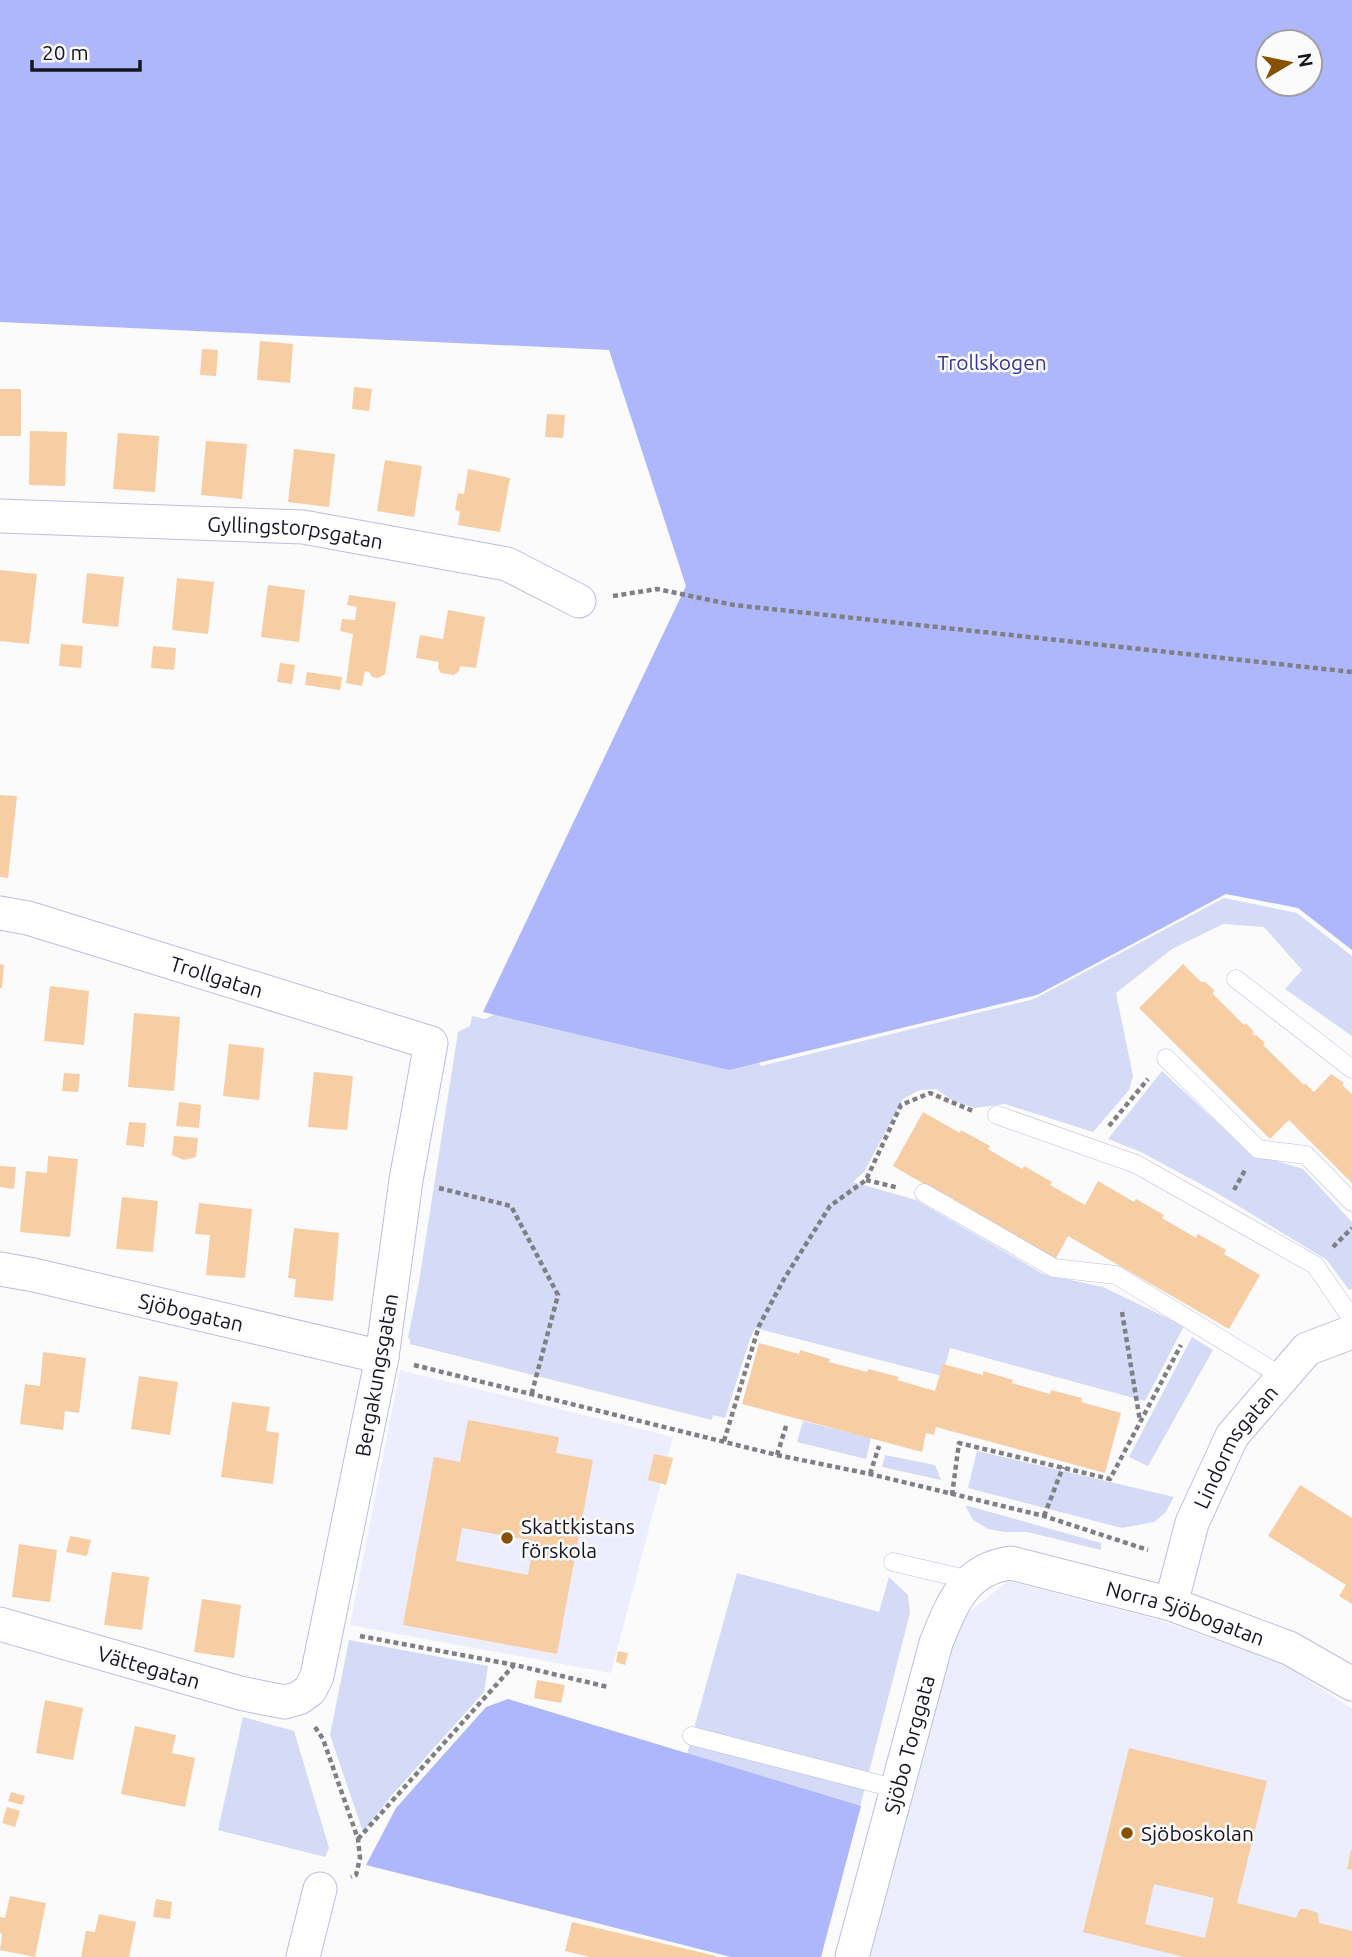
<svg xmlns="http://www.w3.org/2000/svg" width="1352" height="1957" viewBox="0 0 1352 1957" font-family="Ubuntu,sans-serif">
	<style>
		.built { fill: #eceefe }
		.green { fill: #d5daf6 }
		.forest { fill: #aeb7fb; fill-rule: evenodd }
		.building { fill: #f7cda3; fill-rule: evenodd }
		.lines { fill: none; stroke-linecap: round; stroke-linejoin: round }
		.service-casing { stroke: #babfdf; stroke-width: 19 }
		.minor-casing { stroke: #babfdf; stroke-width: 35 }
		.path { stroke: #7f7f86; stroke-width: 4.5; stroke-dasharray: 5 3.5; stroke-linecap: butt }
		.service { stroke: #fff; stroke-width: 18 }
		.minor { stroke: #fff; stroke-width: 33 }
		.poi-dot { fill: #875100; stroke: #fbfbfb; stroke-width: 2.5 }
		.labels { text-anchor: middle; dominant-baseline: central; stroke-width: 5; stroke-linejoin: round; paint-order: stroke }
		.park-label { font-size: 21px; fill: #383594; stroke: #fbfbfb }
		.street-label { font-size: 21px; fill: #151622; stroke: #fbfbfb }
		.poi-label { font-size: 21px; fill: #151622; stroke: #fbfbfb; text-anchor: start }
	</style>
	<rect width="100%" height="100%" fill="#fbfbfb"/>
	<!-- built -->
	<g class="built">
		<path d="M400,1370L673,1437L611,1673L350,1625Z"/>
		<path d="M1008,1581L1156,1619L1283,1663L1352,1709V1957H870L959,1620Z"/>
	</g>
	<!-- green -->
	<g class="green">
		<path d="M1224,898L1297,913L1352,956V1036L1285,989L1302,970L1264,927L1223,924L1172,949L1116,993L1133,1076L1129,1090L1093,1132L1005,1104L974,1108L952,1100L936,1089L920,1090L903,1099L864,1172L853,1182L916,1200L1043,1274L1103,1287L1184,1326L1145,1401L950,1348L942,1376L755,1328L750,1339L725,1418L713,1415L712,1420L410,1344V1339L408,1338L419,1282L458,1032L470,1026L472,1016L485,1019L587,970L727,1015L761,1066L1034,999Z"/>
		<path d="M1162,1071L1250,1153L1303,1169L1352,1222V1289L1349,1290L1327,1260L1217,1193L1141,1152L1108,1139Z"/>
		<path d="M1192,1337L1213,1350L1148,1466L1129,1457Z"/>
		<path d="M803,1421L871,1438L866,1459L797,1442Z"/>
		<path d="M977,1451L1174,1497L1165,1513L1154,1522L1122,1528L968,1488Z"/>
		<path d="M885,1455L935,1465L941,1480L882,1467Z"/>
		<path d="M965,1505L1101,1543V1550L1027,1532H1005L988,1529L973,1520Z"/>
		<path d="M737,1573L879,1612L889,1577L908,1595L910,1613L860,1807L687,1754Z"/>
		<path d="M349,1640L488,1666L484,1692L392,1795L363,1832L330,1735Z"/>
		<path d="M243,1717L294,1731L329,1848L325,1857L218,1830Z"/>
	</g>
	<!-- forest -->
	<g class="forest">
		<path d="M0,0H1352V950L1298,908L1226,894L1037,995L729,1070L483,1012L686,586L609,350L0,322ZM1310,42V84H1268V42Z"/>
		<path d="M508,1699L861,1806L821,1957H731L366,1865L396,1808L486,1707Z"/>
	</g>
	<!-- building -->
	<g class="building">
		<path d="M260,341L293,344L290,383L257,380Z"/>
		<path d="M202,349L218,350L216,376L200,375Z"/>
		<path d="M354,387L372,389L369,411L352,409Z"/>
		<rect x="0" y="389" width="21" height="47"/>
		<path d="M547,414L565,415L563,438L545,437Z"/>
		<path d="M30,431L67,432L65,486L29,485Z"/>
		<path d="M118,433L159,436L155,492L113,489Z"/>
		<path d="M206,441L247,444L242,499L201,495Z"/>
		<path d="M294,449L335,454L329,507L288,502Z"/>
		<path d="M385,460L422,466L414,517L377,511Z"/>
		<path d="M468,469L510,478L500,532L458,525L460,511L455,510L458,493L464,494Z"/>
		<path d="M0,570L37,574L29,644L0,641Z"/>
		<path d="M87,573L124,577L118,627L82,623Z"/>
		<path d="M177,578L214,582L208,634L172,630Z"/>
		<path d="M268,585L305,590L299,642L261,637Z"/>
		<path d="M349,595L396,602L385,674L378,678L372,677L369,672L365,671L362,686L346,683L353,634L340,631L342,619L355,620L357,607L347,605Z"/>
		<path d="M448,610L485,617L476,668L460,666L459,671L454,675L441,673L438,668L439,662L416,658L420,635L443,639Z"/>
		<path d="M61,644L83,646L81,668L59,666Z"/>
		<path d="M153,646L176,648L174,670L151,668Z"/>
		<path d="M280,663L295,665L292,684L277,682Z"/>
		<path d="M307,672L342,677L340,690L305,685Z"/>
		<path d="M0,795L17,796L8,878L0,877Z"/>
		<path d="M0,964L4,965L2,988H0Z"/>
		<path d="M1183,964L1201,982H1205L1214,990L1213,994L1244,1025L1246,1023L1254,1032L1253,1034L1255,1036L1256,1035L1265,1043L1263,1045L1304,1085L1305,1083L1314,1092L1331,1074L1344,1083L1342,1085L1352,1094V1183L1289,1120L1270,1139L1139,1008Z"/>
		<path d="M50,986L89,991L84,1045L44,1041Z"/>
		<path d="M134,1013L180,1017L174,1091L128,1087Z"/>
		<path d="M229,1044L264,1048L259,1100L223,1096Z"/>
		<path d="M314,1072L353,1076L347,1130L308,1127Z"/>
		<path d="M64,1073L80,1074L78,1092L62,1091Z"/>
		<path d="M179,1102L201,1105L199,1128L176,1126Z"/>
		<path d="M923,1112L960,1133L961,1130L990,1146L988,1149L1022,1169L1024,1166L1052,1182L1050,1185L1085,1205L1098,1181L1134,1202L1136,1199L1164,1215L1162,1218L1196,1238L1198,1234L1226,1250L1224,1254L1260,1275L1229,1329L1068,1236L1055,1260L893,1166Z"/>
		<path d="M129,1122L146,1123L144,1147L126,1145Z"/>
		<path d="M174,1136L198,1138L196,1157L184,1160L172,1155Z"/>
		<path d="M48,1156L78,1159L70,1237L20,1232L26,1171L47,1173Z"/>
		<path d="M0,1166L16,1167L14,1189L0,1187Z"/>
		<path d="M122,1197L158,1201L153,1252L116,1249Z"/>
		<path d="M199,1203L252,1209L245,1278L206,1275L210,1235L195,1234Z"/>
		<path d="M294,1228L339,1233L333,1301L294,1297L296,1279L288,1278Z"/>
		<path d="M759,1343L799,1354L800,1350L830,1359L829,1362L867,1372L868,1369L899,1377L897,1380L935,1391L943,1364L983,1375V1371L1013,1380L1012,1383L1050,1394L1051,1390L1082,1398L1081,1402L1121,1413L1105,1473L936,1427L934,1435L926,1433L922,1452L742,1404Z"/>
		<path d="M43,1352L86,1358L79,1413L65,1411L63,1430L20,1424L25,1384L40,1386Z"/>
		<path d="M139,1376L178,1382L170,1435L131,1429Z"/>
		<path d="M232,1402L270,1407L266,1431L279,1433L273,1484L221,1477Z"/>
		<path d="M468,1420L559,1437L556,1453L593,1460L557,1654L403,1625L434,1457L460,1462ZM462,1528L534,1541L528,1575L456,1561Z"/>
		<path d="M654,1454L673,1458L666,1485L648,1480Z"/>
		<path d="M1300,1485L1352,1518V1604L1339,1596L1346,1585L1268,1536Z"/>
		<path d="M70,1536L91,1540L87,1556L66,1552Z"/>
		<path d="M19,1544L57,1550L50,1602L12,1597Z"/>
		<path d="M112,1572L149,1577L142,1630L104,1625Z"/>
		<path d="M202,1599L241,1605L234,1658L194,1652Z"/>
		<path d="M618,1651L628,1653L625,1665L616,1662Z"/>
		<path d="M537,1680L565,1685L561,1703L534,1698Z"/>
		<path d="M45,1700L83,1708L73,1760L36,1753Z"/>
		<path d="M135,1726L176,1735L172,1753L195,1758L185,1807L121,1794Z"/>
		<path d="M1129,1748L1267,1781L1237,1903L1296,1918L1300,1909H1306L1318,1913L1319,1923L1352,1931V1957H1184L1083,1932ZM1154,1884L1214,1898L1205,1938L1145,1924Z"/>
		<path d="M11,1792L25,1796L22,1805L8,1801Z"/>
		<path d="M7,1807L20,1811L15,1827L2,1823Z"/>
		<path d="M1351,1850H1352V1870L1347,1869Z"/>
		<path d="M10,1896L46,1903L35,1957L0,1950L2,1934L0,1933V1917L5,1918Z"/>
		<path d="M156,1899L172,1902L170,1919L153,1917Z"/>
		<path d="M99,1914L136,1922L129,1957H81L86,1931L95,1932Z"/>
		<path d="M572,1922L716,1956V1957H590L565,1951Z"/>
	</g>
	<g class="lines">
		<defs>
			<g id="service">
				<path d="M1236,979L1352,1069"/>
				<path d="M1166,1058L1258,1149L1306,1155L1352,1202"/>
				<path d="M997,1115L1136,1164L1315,1265L1352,1319"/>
				<path d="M924,1193L1054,1268L1116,1275L1283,1377"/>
				<path d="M893,1562L970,1580"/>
				<path d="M692,1736L898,1789"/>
			</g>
			<g id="minor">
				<path id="s1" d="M0,516L303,527L507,564L579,601"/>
				<path id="s2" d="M0,913L28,918L431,1043L406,1180L382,1357L317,1676L310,1690L299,1698L285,1702L274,1700L240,1693L0,1624"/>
				<path id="s3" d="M0,1269L34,1275L382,1357"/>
				<path id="s4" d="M1171,1604L1192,1523L1232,1436L1307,1349L1352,1332"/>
				<path d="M303,1957L320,1889"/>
				<path id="s5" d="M852,1957L936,1643C952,1604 964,1569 1011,1563L1171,1604L1289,1648L1352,1684"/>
			</g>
		</defs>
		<!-- service casing -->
		<use href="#service" class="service-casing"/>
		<!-- minor casing -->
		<use href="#minor" class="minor-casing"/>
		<!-- path -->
		<g class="path">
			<path d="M613,596L657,589L734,605L1352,672"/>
			<path d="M1109,1126L1148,1079"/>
			<path d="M866,1180L899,1188"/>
			<path d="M439,1188L511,1206L558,1295L531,1396"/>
			<path d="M1234,1190L1245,1170"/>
			<path d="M1333,1247L1352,1228"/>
			<path d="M1122,1312L1140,1421"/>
			<path d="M414,1365L777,1455L870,1474L1044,1516L1148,1550"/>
			<path d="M724,1441L759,1326L784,1279L830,1206L866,1180L901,1105L930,1093L973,1111"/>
			<path d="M777,1455L787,1423"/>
			<path d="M870,1474L879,1446"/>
			<path d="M952,1495L959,1443L1110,1479L1181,1345"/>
			<path d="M1044,1516L1063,1467"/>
			<path d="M360,1636L515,1665L608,1687"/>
			<path d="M315,1727L323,1739L358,1839L360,1858L356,1875L351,1877"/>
			<path d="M358,1839L514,1665"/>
		</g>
		<!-- service -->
		<use href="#service" class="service"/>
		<!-- minor -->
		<use href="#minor" class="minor"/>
	</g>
	<!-- markers -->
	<g class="poi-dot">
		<circle cx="507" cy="1538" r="7"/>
		<circle cx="1127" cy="1833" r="7"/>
	</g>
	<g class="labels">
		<!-- park labels -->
		<g class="park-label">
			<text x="992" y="362">Trollskogen</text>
		</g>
		<!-- street labels -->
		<g class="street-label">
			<text stroke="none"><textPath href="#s1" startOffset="296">Gyllingstorpsgatan</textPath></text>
			<text stroke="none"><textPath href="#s2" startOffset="226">Trollgatan</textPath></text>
			<text stroke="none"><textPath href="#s3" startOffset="196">Sjöbogatan</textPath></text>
			<text transform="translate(376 1375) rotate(-80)">Bergakungsgatan</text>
			<text stroke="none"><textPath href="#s4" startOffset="172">Lindormsgatan</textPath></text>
			<text stroke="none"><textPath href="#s5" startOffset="623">Norra Sjöbogatan</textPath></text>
			<text transform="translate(149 1667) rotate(16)">Vättegatan</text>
			<text stroke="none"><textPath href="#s5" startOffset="220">Sjöbo Torggata</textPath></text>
		</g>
		<!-- poi labels -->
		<g class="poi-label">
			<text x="521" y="1526">Skattkistans<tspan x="521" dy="24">förskola</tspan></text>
			<text x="1141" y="1833">Sjöboskolan</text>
		</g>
	</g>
	<!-- north arrow -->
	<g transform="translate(1289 63) rotate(80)"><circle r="33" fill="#fbfbfb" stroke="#9f9fa4" stroke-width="2"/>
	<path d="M0-5L12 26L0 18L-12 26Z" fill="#875100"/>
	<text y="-10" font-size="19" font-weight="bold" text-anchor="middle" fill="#151622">N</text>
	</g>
	<!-- scale -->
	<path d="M32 60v10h108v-10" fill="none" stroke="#151622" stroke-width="3.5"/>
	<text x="42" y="60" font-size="21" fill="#151622" stroke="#fbfbfb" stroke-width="5" paint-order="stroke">20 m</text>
</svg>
